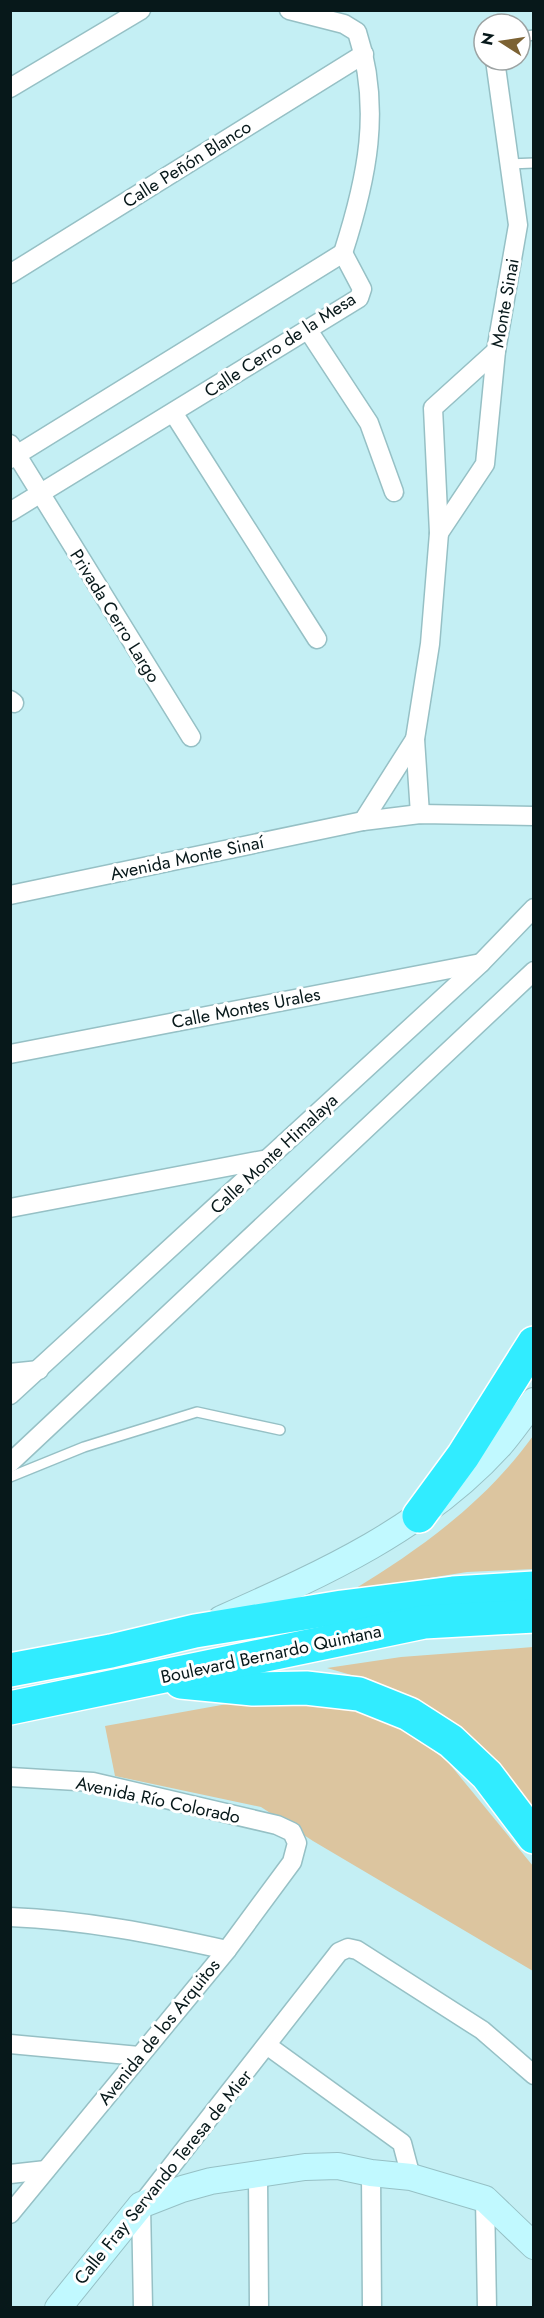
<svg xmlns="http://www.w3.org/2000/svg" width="544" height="2318" viewBox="0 0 544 2318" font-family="Jost,sans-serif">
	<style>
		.green { fill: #dcc59f }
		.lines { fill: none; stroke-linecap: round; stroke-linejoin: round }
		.lane-casing { stroke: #96c0c5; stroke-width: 12 }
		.street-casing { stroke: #96c0c5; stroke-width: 21 }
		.secondary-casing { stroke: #96c0c5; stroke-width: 28 }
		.highway-casing { stroke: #fff; stroke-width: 36 }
		.lane { stroke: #fff; stroke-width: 9 }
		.street { stroke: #fff; stroke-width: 18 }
		.secondary { stroke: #c1f9ff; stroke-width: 26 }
		.highway { stroke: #31ecff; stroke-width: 33 }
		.labels { text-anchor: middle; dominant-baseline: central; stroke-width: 6; stroke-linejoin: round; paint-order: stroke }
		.street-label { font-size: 18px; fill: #07181a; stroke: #fff }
	</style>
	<rect width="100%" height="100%" fill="#c4eff4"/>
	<!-- green -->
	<g class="green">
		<path d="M533,1436V1569L467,1572L353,1590C422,1548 485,1502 533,1436Z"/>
		<path d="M533,1647V1817L418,1700L372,1681L327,1668L401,1657Z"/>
		<path d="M266,1697L341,1705L404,1728L448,1762L533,1866V1971L313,1841L261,1807L115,1776L105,1726Z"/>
	</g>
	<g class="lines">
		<defs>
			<g id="lane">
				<path d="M520,37L534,35"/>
				<path d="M509,164L534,163"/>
				<path d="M10,1477L84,1447L197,1412L280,1430"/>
			</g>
			<g id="street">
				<path d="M289,10L344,24L357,32C382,108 367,179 343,253"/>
				<path d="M10,88L141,10"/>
				<path d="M10,274L364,54"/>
				<path d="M308,330L369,423L394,492"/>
				<path d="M174,414L317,639"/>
				<path d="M10,444L191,737"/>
				<path d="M10,459L343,253"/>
				<path d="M10,512L359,298L362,289L343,253"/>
				<path d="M439,533L485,464L496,351L518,225L495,60"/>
				<path d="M10,700L14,703"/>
				<path d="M420,814L415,739L430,644L439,533L433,408L496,351"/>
				<path d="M363,821L415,739"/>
				<path d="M10,895L363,821L420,814L534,816"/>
				<path d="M10,1054L481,963"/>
				<path d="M10,1208L268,1159"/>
				<path d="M10,1373L39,1370"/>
				<path d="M10,1395L481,963L534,908"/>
				<path d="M10,1463L534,971"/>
				<path d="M10,1777L93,1782L277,1825L292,1832L297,1843L292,1862L227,1950L10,2214"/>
				<path d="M10,1917C85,1920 155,1934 227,1950"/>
				<path d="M10,2044L139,2056"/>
				<path d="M268,2046L402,2143L411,2177"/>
				<path d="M371,2173L372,2308"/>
				<path d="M10,2174L46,2170"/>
				<path d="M258,2176L259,2308"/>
				<path d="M485,2199L487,2308"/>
				<path d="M143,2308L141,2205L339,1952L348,1948L357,1950L482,2030L534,2075"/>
			</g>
			<g id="secondary">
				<path d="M221,1619C322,1574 424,1529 500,1445C512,1431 522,1416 534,1401"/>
				<path d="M58,2308L141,2205L182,2189L211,2181L305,2167L338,2166L371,2173L411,2177L485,2199L534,2246"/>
			</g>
			<g id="highway">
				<path d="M419,1516L463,1456L534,1343"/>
				<path d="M10,1670L111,1651L195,1631L342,1607L453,1593L534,1588"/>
				<path d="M181,1682L253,1689L306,1688L359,1694L409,1714L451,1741L487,1775L534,1837"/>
				<path d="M10,1708L424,1622L534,1616"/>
			</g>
		</defs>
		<!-- lane casing -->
		<use href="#lane" class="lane-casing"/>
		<!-- street casing -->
		<use href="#street" class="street-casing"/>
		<!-- secondary casing -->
		<use href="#secondary" class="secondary-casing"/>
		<!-- highway casing -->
		<use href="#highway" class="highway-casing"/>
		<!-- lane -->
		<use href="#lane" class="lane"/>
		<!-- street -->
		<use href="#street" class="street"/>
		<!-- secondary -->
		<use href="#secondary" class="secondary"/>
		<!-- highway -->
		<use href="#highway" class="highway"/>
	</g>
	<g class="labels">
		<!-- street labels -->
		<g class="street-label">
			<text transform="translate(187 164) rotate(-32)">Calle Peñón Blanco</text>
			<text transform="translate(505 303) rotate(-80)">Monte Sinai</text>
			<text transform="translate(280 345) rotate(-33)">Calle Cerro de la Mesa</text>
			<text transform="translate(115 616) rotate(58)">Privada Cerro Largo</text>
			<text transform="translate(187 858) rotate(-12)">Avenida Monte Sinaí</text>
			<text transform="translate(246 1008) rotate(-11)">Calle Montes Urales</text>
			<text transform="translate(274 1154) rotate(-43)">Calle Monte Himalaya</text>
			<text transform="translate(271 1654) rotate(-12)">Boulevard Bernardo Quintana</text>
			<text transform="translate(158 1800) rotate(12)">Avenida Río Colorado</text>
			<text transform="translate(159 2032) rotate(-51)">Avenida de los Arquitos</text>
			<text transform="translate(163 2177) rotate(-51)">Calle Fray Servando Teresa de Mier</text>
		</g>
	</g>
	<!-- border -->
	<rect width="544" height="2318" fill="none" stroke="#07181a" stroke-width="24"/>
	<!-- north arrow -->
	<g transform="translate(502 42) rotate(282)"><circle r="28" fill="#ffffff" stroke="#9ca3a3" stroke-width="1.5"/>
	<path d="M0-4.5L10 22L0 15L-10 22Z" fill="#7c6233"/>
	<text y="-9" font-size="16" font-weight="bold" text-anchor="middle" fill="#07181a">N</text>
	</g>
</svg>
